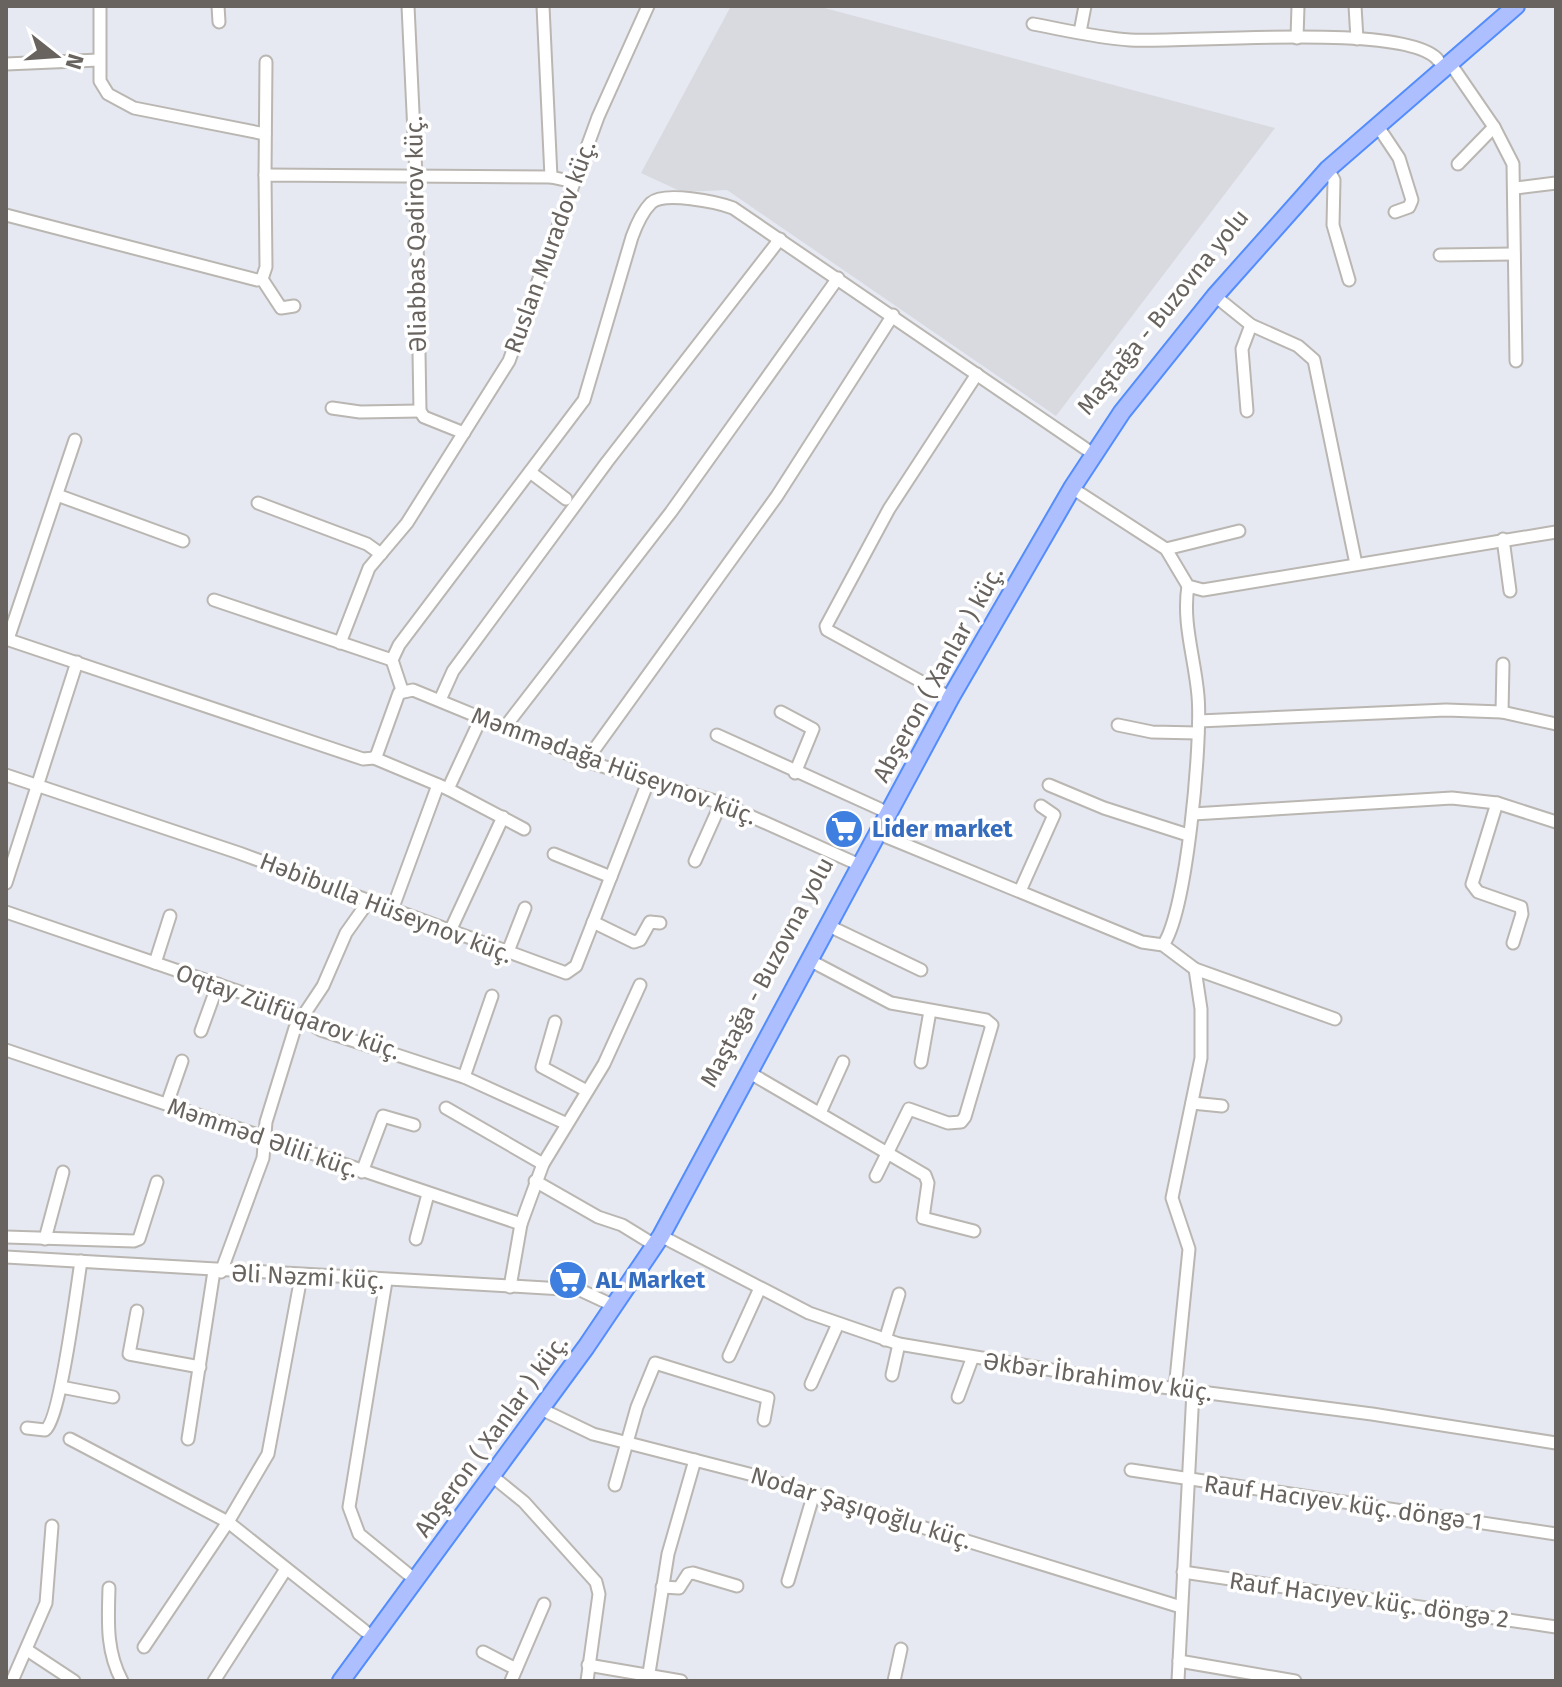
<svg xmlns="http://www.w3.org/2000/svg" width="1562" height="1687" viewBox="0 0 1562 1687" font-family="'Fira Sans',sans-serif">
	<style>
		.industrial { fill: #d9dae0 }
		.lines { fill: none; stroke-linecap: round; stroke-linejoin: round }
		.minor-casing { stroke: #bab6b2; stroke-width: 15 }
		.primary-casing { stroke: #538dfd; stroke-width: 20 }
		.minor { stroke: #fff; stroke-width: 11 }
		.primary { stroke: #adbfff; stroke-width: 16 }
		.labels { text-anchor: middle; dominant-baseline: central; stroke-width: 7; stroke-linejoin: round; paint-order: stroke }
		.street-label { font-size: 24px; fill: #68635e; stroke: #fff }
		.shop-label { font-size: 24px; font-weight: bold; fill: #366cbe; stroke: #fff; text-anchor: start }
	</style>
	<rect width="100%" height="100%" fill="#e6e9f1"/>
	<!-- industrial -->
	<path class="industrial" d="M731,6H817L1275,128L1056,416L727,190L682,192L641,173Z"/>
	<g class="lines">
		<defs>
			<g id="minor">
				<path d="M100,6V81L108,94L134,108L265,134"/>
				<path d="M218,6L219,22"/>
				<path d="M408,6L416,176L420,411L424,417L464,433"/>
				<path d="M543,6L551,177"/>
				<path d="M1355,6L1357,39"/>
				<path d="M1033,24C1065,30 1098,38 1130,40C1186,43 1407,22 1438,60"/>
				<path d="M1080,32L1085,6"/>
				<path d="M1297,38L1298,6"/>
				<path d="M1450,63L1494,127L1513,164L1516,361"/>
				<path d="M6,64L99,60"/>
				<path d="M1377,125L1399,158L1412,200L1409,207L1395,212"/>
				<path d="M1458,164L1494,127"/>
				<path d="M1328,169L1334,180L1333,225L1349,280"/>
				<path d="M265,175L266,62"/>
				<path d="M1516,188L1556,183"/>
				<path d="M6,215L257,280L262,279L266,267L265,175L551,177L574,182"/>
				<path d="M1440,255L1514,254"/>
				<path d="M262,279L281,308L294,306"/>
				<path d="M1215,296L1251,325L1298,346L1314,360L1356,564"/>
				<path d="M332,408L360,412L420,411"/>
				<path d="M1247,411L1242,349L1251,325"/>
				<path d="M530,472L566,499"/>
				<path d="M1072,488L1166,549L1188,586L1203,590L1556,532"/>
				<path d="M57,495L183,541"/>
				<path d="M258,503L367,544L381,554"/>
				<path d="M1503,539L1510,591"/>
				<path d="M1166,549L1239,531"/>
				<path d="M214,600L392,660"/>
				<path d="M6,639L363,759L374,758L377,754L399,693L413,690L586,761L721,803L853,862"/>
				<path d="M8,639L75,440"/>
				<path d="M340,643L369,568L407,523L509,361L598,117L648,6"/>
				<path d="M402,690L392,660L399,645L584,400L632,237C636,226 642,212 651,203C664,191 717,202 733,208L1086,449"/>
				<path d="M942,693L827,630L826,626L889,509L977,374"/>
				<path d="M440,700L453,671L607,462L780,239"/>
				<path d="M781,712L813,729L795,773"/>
				<path d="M1502,712L1503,664"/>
				<path d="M1199,721L1446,710L1502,712L1556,724"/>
				<path d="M1118,725L1152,732L1198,733"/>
				<path d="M505,727L671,512L838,278"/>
				<path d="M717,735L880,809"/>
				<path d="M374,758L448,789L524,829"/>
				<path d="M586,761L777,496L893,315"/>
				<path d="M6,775L239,853L566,973L576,966L648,782"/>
				<path d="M1049,785L1104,808L1188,835"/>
				<path d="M448,789L481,718"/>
				<path d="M1497,803L1472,884L1478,892L1521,907L1522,914L1513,943"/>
				<path d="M1193,814L1452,798L1497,803L1556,822"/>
				<path d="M877,833L1142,942L1163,945L1195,969L1335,1019"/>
				<path d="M554,854L611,877"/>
				<path d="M695,861L721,803"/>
				<path d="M6,883L77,662"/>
				<path d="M1020,891L1054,815L1041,806"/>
				<path d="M392,910L438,785"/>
				<path d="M6,912L278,1005L321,1030L464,1077L565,1123"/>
				<path d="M593,922L634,942L640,940L650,922L660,923"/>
				<path d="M829,926L921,970"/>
				<path d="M450,931L503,817"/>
				<path d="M1163,945C1187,912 1202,740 1198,696C1195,659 1182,623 1188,586"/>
				<path d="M507,954L525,908"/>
				<path d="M811,961L891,1003L986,1020L992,1025L965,1117L961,1122L948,1123L909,1109L876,1176"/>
				<path d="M155,963L170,916"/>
				<path d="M555,1022L542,1067L587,1091"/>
				<path d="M201,1031L218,984"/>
				<path d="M6,1050L521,1224"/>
				<path d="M921,1062L930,1011"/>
				<path d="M750,1073L925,1175L928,1183L923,1218L974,1231"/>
				<path d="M464,1077L492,996"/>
				<path d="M1192,1103L1222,1106"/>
				<path d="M167,1104L182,1061"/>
				<path d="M446,1108L543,1164"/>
				<path d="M820,1113L843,1062"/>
				<path d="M362,1172L383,1116L414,1125"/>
				<path d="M535,1181L598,1217L622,1225L648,1241"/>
				<path d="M661,1236L809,1313L899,1344L1123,1382L1372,1414L1556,1443"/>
				<path d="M6,1237L134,1241L139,1239L157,1182"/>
				<path d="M45,1239L63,1172"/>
				<path d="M416,1239L428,1194"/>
				<path d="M6,1257L580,1290L608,1303"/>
				<path d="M221,1272L263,1158L266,1122L295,1028L323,986L346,933L368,902"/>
				<path d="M386,1281L349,1507L359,1534L408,1574"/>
				<path d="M510,1287L521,1224L543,1164L604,1064L640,985"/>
				<path d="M137,1311L129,1354L200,1367"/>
				<path d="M885,1340L899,1294"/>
				<path d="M729,1356L760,1288"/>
				<path d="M892,1375L899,1344"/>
				<path d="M811,1384L837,1326"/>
				<path d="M61,1387L113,1397"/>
				<path d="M1175,1389L1189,1249L1172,1198L1201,1058V1009L1195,969"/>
				<path d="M958,1397L972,1359"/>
				<path d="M541,1409L593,1434L753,1475L1181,1607"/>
				<path d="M27,1428L45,1430C60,1421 77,1287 81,1261"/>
				<path d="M70,1439L228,1522L365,1631"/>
				<path d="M188,1439L214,1271"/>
				<path d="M1131,1470L1556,1534"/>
				<path d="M492,1476L524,1502L596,1582L599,1594L587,1681"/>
				<path d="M615,1485L637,1407L655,1363L768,1398L764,1420"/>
				<path d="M1183,1572L1556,1627"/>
				<path d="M788,1581L814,1493"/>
				<path d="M662,1587L679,1588L688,1574L693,1573L737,1586"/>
				<path d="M109,1588C108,1622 106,1651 122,1681"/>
				<path d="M144,1647L228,1522L268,1454L301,1277"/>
				<path d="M27,1650L74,1681"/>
				<path d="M483,1652L516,1669"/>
				<path d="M1179,1661L1295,1681"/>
				<path d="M588,1665L681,1681"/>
				<path d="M649,1673L668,1554L695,1460"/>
				<path d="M12,1681L46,1603L52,1526"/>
				<path d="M214,1681L286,1569"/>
				<path d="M511,1681L544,1604"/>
				<path d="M894,1681L901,1649"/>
				<path d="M1178,1681L1193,1391"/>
			</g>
			<path id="primary" d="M341,1681L586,1347L661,1236L951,697L1072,488L1122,412L1215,296L1328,169L1516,6"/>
		</defs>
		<!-- minor casing -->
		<use href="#minor" class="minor-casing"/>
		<!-- primary casing -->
		<use href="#primary" class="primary-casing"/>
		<!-- minor -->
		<use href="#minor" class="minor"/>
		<!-- primary -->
		<use href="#primary" class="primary"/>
	</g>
	<!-- icons -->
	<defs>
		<symbol id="supermarket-disc" viewBox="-11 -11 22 22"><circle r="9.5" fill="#3f7fe0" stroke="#fff"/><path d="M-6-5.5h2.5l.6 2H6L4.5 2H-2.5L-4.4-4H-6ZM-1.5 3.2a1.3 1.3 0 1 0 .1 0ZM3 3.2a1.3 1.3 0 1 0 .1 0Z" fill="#fff"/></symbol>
	</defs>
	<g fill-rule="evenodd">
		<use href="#supermarket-disc" x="822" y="807" width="44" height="44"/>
		<use href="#supermarket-disc" x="546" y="1258" width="44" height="44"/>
	</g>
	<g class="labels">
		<!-- street labels -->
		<g class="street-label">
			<text transform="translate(416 234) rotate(-91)">Əliabbas Qədirov küç.</text>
			<text transform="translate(550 247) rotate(-70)">Ruslan Muradov küç.</text>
			<text transform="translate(1163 312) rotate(-51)">Maştağa - Buzovna yolu</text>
			<text transform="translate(938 674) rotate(-61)">Abşeron ( Xanlar ) küç.</text>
			<text transform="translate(614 766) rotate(20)">Məmmədağa Hüseynov küç.</text>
			<text transform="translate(386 908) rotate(21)">Həbibulla Hüseynov küç.</text>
			<text transform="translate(767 972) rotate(-62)">Maştağa - Buzovna yolu</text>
			<text transform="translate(288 1012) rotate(20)">Oqtay Zülfüqarov küç.</text>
			<text transform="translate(263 1138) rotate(19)">Məmməd Əlili küç.</text>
			<text transform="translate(308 1277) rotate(3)">Əli Nəzmi küç.</text>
			<text transform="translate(1098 1377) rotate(8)">Əkbər İbrahimov küç.</text>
			<text transform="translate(491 1436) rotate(-54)">Abşeron ( Xanlar ) küç.</text>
			<text transform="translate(1343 1503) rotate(8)">Rauf Hacıyev küç. döngə 1</text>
			<text transform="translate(861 1508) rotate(17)">Nodar Şaşıqoğlu küç.</text>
			<text transform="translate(1369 1600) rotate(8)">Rauf Hacıyev küç. döngə 2</text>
		</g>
		<!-- shop labels -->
		<g class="shop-label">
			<text x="872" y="829">Lider market</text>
			<text x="596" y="1280">AL Market</text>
		</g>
	</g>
	<!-- border -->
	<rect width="1562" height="1687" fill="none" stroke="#68635e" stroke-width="16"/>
	<!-- north arrow -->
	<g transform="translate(56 56) rotate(107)" stroke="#ffffff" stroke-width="6" paint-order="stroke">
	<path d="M0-6L14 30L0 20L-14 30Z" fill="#68635e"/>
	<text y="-12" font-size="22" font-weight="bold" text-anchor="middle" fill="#68635e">N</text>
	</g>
</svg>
